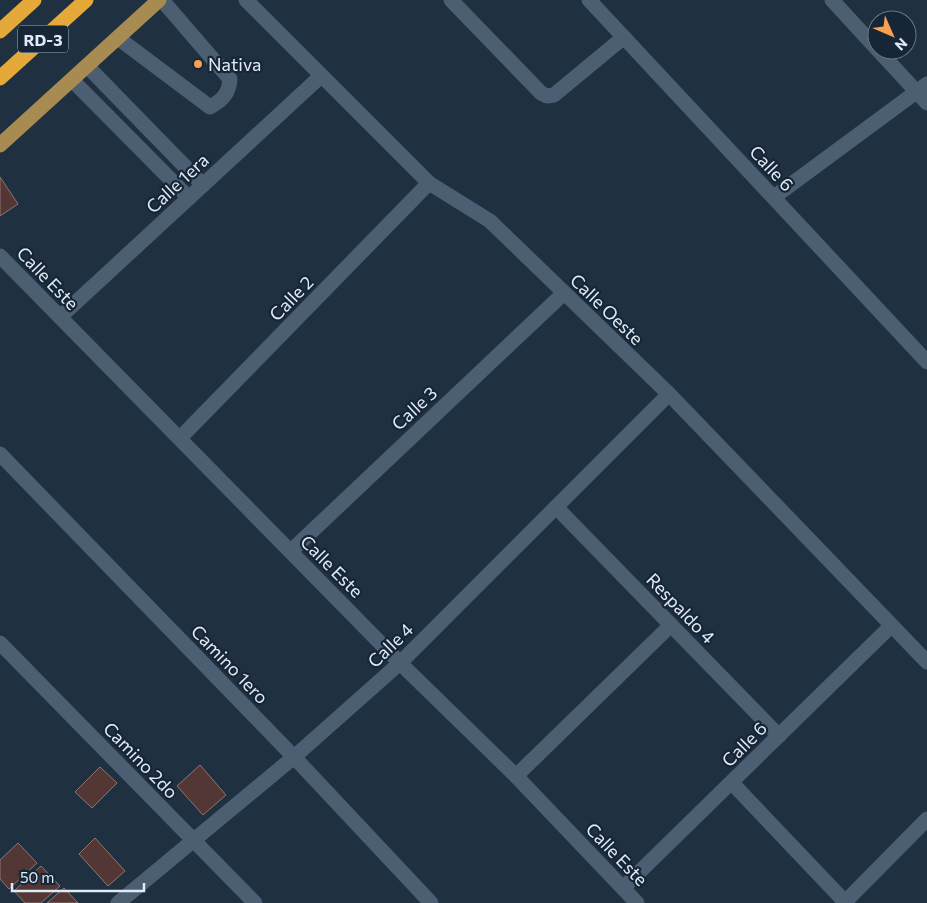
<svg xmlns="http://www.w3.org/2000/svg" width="927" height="903" viewBox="0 0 927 903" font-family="Commissioner,sans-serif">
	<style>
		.building { fill: #523735; stroke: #927371 }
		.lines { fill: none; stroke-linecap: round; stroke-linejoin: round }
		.minor { stroke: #4c5e72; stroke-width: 15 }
		.major { stroke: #a88b50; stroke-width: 15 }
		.highway { stroke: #e5a939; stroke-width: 15 }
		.poi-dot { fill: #fa9f4f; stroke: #162637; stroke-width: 2 }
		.labels { text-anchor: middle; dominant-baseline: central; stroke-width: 4.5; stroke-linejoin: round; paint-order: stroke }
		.shield { fill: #162637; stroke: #a4b0bd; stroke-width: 1 }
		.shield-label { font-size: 16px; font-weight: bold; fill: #e1ebf7 }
		.poi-label { font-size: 18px; fill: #e1ebf7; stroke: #162637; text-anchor: start }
		.street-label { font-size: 18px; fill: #e1ebf7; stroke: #162637 }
	</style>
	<rect width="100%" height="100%" fill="#1f3041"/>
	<!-- building -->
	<g class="building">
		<path d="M0,177L18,204L0,216Z"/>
		<path d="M200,765L226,795L203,815L177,786Z"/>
		<path d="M100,767L117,783L92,808L75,792Z"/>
		<path d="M95,838L125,871L108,886L79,854Z"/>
		<path d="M18,843L37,863L9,889L0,879V860Z"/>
		<path d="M41,866L60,886L41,903H25L14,891Z"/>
		<path d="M64,888L78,903H47Z"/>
	</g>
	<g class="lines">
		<!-- minor -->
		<g class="minor">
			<path d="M246,0L429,183L490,221L669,394L927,662"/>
			<path d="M451,0L541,93L547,96L554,95L624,37"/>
			<path d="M589,0L927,362"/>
			<path d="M832,0L877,49"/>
			<path d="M118,38L210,107C223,100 229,93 230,79L162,0"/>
			<path d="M878,50L927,103"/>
			<path d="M87,66L203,185"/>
			<path d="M72,80L189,198"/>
			<path d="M774,197L927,84"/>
			<path d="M0,256L400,663L516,776L637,903"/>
			<path d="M60,317L321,76"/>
			<path d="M180,438L429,183"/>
			<path d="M0,454L294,757L431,903"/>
			<path d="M556,507L779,736"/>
			<path d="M291,551L564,293"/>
			<path d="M0,643L255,903"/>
			<path d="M516,776L671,625"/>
			<path d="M732,783L846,903"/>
			<path d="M623,888L891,626"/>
			<path d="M845,902L927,819"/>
			<path d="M118,903L294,757L400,663L669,394"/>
		</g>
		<!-- major -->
		<path class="major" d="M0,145L159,0"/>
		<!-- highway -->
		<g class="highway">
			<path d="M0,31L34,0"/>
			<path d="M0,78L86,0"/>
		</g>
	</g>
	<!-- markers -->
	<circle class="poi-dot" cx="198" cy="64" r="5"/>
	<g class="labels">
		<!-- shield labels -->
		<rect class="shield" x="18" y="25.5" width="50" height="27" rx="4"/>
		<g class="shield-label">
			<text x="43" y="39">RD-3</text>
		</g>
		<!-- poi labels -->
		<g class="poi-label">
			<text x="208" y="64">Nativa</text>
		</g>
		<!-- street labels -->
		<g class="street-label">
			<text transform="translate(772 168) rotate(47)">Calle 6</text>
			<text transform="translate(177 183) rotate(-43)">Calle 1era</text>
			<text transform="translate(48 278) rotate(46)">Calle Este</text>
			<text transform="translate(291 298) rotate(-46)">Calle 2</text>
			<text transform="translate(607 309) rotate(44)">Calle Oeste</text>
			<text transform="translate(414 408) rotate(-43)">Calle 3</text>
			<text transform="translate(332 566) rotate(45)">Calle Este</text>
			<text transform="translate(681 608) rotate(46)">Respaldo 4</text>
			<text transform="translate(390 645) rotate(-44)">Calle 4</text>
			<text transform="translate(230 664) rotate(46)">Camino 1ero</text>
			<text transform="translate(744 744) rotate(-45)">Calle 6</text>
			<text transform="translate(141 760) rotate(46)">Camino 2do</text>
			<text transform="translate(617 854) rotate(46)">Calle Este</text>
		</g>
	</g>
	<!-- north arrow -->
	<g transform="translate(892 35) rotate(135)"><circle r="24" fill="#162637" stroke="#677584"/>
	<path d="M0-4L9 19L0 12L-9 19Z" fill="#fa9f4f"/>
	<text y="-8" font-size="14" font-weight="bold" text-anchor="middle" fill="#e1ebf7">N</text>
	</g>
	<!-- scale -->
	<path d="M12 883v8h132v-8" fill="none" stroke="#e1ebf7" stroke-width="2.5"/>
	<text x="20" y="883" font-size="15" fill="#e1ebf7" stroke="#162637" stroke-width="4" paint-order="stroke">50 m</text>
</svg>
